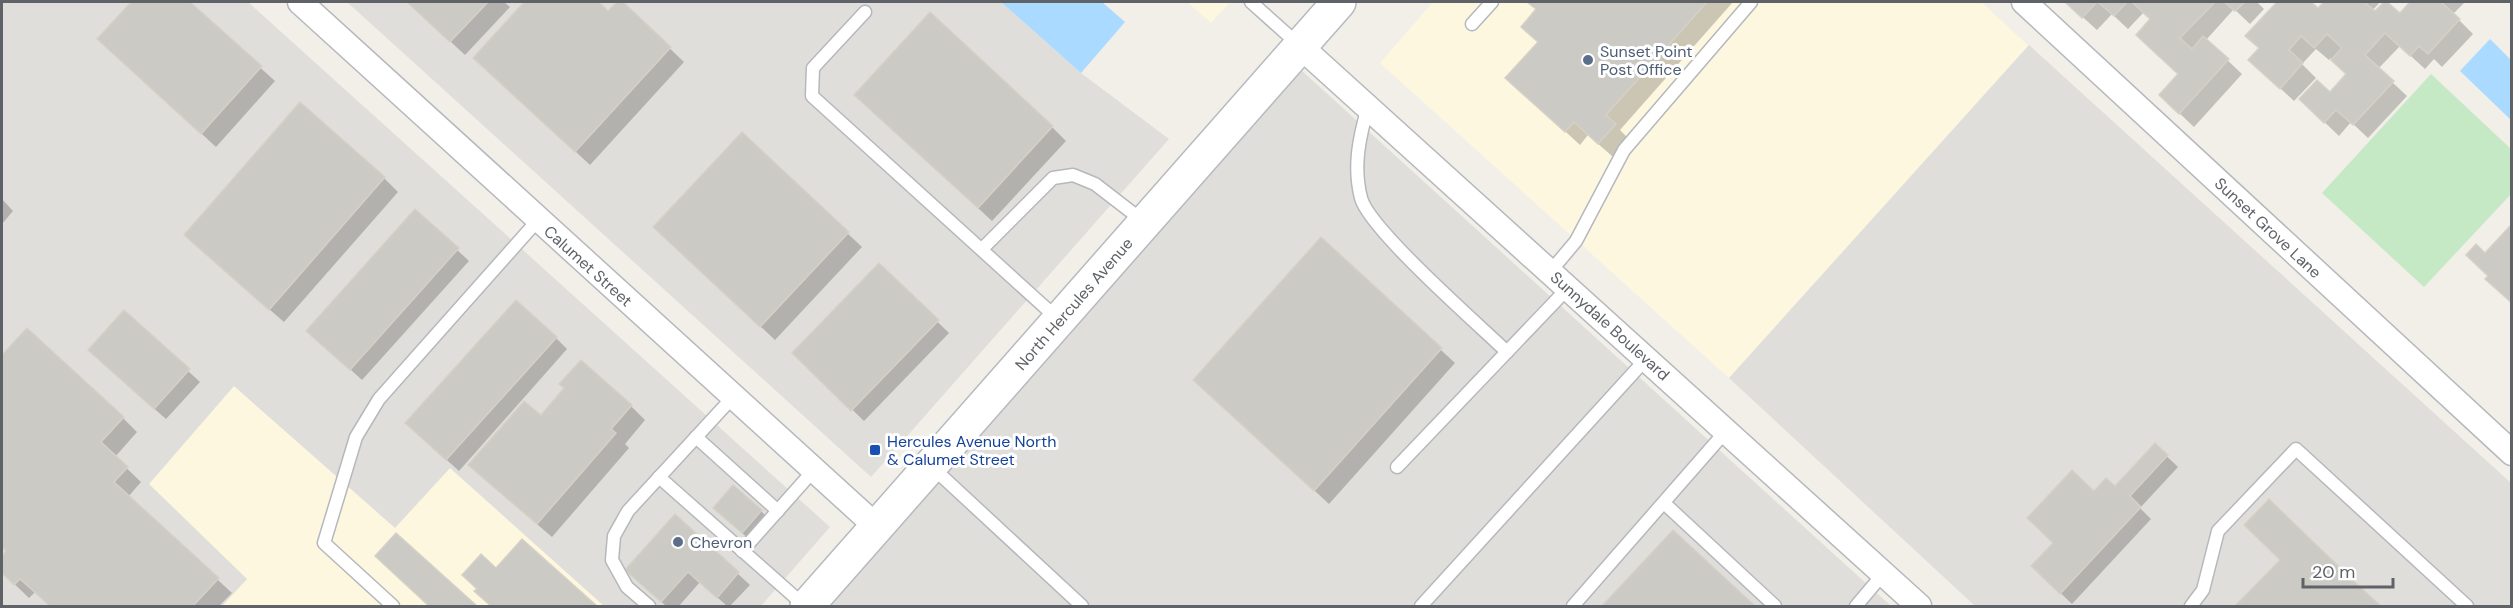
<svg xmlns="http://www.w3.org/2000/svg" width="2513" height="608" viewBox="0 0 2513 608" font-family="'DM Sans',sans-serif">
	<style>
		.commercial { fill: #fef7e0 }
		.industrial { fill: #e0deda }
		.green { fill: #c5e8c5 }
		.water { fill: #aadaff }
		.shadow { fill: #0003 }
		.building { fill: #cccac5; stroke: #d6d1c6; stroke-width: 1.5 }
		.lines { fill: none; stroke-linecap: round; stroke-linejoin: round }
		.lane-casing { stroke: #b5b8bc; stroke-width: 15 }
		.street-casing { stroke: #b5b8bc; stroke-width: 27 }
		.secondary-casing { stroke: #b6babf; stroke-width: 36 }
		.lane { stroke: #fff; stroke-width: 12 }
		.street { stroke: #fff; stroke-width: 24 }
		.secondary { stroke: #fff; stroke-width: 33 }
		.service-dot { fill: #5c6f8a; stroke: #fff; stroke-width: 2 }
		.transit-dot { fill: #1a4fb4; stroke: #fff; stroke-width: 2 }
		.labels { text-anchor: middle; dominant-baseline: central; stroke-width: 6; stroke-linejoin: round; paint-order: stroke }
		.service-label { font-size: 16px; fill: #4e5e75; stroke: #fff; text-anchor: start }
		.street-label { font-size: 16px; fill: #5f6368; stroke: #fff }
		.transit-label { font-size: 16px; fill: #164399; stroke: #fff; text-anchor: start }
	</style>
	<rect width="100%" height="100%" fill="#f1efe8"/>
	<!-- commercial -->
	<g class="commercial">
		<path d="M1187,2H1230L1211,23Z"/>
		<path d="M1433,2H1981L2032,49L2028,46L1729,378L1380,63Z"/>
		<path d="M234,386L395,527L450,468L604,606H222L247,579L149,484Z"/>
	</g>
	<!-- industrial -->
	<g class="industrial">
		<path d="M2,2H248L830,527L761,606H604L450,468L395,528L234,386L149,484L247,579L222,606H2Z"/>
		<path d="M347,2H1001L1081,73L1169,139L871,477Z"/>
		<path d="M2029,45L2511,483V606H1975L1729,378Z"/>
		<path d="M1301,70L1891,606H828Z"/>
	</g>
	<!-- green -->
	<path class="green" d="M2431,74L2511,149L2512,193L2424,287L2322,193Z"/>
	<!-- water -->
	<g class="water">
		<path d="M1001,2H1102L1125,22L1081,73Z"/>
		<path d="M2490,39L2511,60V120L2460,71Z"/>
	</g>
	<!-- shadow -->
	<g class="shadow">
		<path d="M133,2H188L275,81L216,147L99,39Z"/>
		<path d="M408,2H504L510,7L465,55Z"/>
		<path d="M526,2H596L609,13L621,2L684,62L590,165L475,58Z"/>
		<path d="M1529,2H1733L1620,130L1629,139L1613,157L1588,135L1580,145L1507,78L1539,43L1537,10Z"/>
		<path d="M2066,2H2257L2264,9L2250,24L2234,9L2206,40L2242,74L2194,127L2175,109L2180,75L2152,19L2144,12L2128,29L2112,14L2097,30Z"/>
		<path d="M2279,2H2309L2318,10L2326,2H2380L2372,11L2375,13L2386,2L2400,15L2412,2H2465L2453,14L2473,34L2442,67L2434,59L2425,69L2400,46L2378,69L2407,96L2368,138L2351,122L2339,136L2315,113L2348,74L2331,58L2329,60L2316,49L2302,64L2316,78L2294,101L2264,73L2260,49L2248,36Z"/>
		<path d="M870,108L1052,127L1066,141L992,221Z"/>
		<path d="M742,134L862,247L775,340L669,241Z"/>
		<path d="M384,178L398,192L284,322L200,249Z"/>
		<path d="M2,199L13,211L2,224Z"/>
		<path d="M415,211L469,261L362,380L320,342Z"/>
		<path d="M1321,239L1455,363L1329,504L1209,393Z"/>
		<path d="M879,265L949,333L864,421L794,353Z"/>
		<path d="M124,312L200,382L166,419L101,362Z"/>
		<path d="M556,338L567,349L459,471L418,434Z"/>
		<path d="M2,355L123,418L137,432L115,457L141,482L128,497L232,593L219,606H51L35,592L29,598L2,572V558L7,552L2,546Z"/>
		<path d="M631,406L645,420L625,444L629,448L552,537L484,479L541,418Z"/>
		<path d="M2155,445L2178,467L2140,508L2151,519L2072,604L2045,578L2055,543L2094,494L2115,488Z"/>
		<path d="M2269,501L2379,606H2237L2282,560Z"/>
		<path d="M761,511L769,519L750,540L723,516Z"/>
		<path d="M675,516L750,585L730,606H727L700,582L679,606H666L638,581Z"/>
		<path d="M1673,532L1753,606H1604Z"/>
		<path d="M396,535L475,606H430L391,570Z"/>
		<path d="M522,541L595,606H492L476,591Z"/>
	</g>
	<!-- building -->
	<g class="building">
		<path d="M131,2H190L262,66L201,134L97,39Z"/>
		<path d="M407,2H488L450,42Z"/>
		<path d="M524,2H599L608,11L617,2H623L671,47L575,152L473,58Z"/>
		<path d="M1527,2H1707L1606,115L1616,124L1598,144L1574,122L1565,132L1505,78L1538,42L1521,27L1536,9Z"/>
		<path d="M2065,2H2097L2082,18Z"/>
		<path d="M2098,2H2127L2114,16Z"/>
		<path d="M2132,2H2215L2180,38L2192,49L2203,36L2229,59L2179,114L2159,95L2178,74L2136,35L2150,19Z"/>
		<path d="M2224,2H2245L2235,11Z"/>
		<path d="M2277,2H2311L2318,8L2324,2H2364L2375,11L2384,2H2387L2400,13L2410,2H2441L2460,19L2428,54L2419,46L2410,56L2385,33L2365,55L2394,81L2353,125L2336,110L2324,123L2299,99L2317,80L2330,92L2346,74L2331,60L2342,48L2327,34L2314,48L2301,36L2289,50L2303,63L2280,89L2248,60L2259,48L2245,36Z"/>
		<path d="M930,12L1053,126L978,208L854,95Z"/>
		<path d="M300,102L385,177L269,310L184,235Z"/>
		<path d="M742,132L849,232L760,327L653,227Z"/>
		<path d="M415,209L459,248L350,370L306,331Z"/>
		<path d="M2512,224V303L2485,279L2488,276L2466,255L2476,244L2485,253Z"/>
		<path d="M1321,237L1442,348L1314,491L1193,380Z"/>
		<path d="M879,263L939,320L851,411L792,353Z"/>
		<path d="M516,300L557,337L446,460L405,423Z"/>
		<path d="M124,310L190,369L154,409L88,350Z"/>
		<path d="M27,328L124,417L101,442L128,467L114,482L219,578L193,606H50L20,579L14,585L2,573V556L6,551L2,547V353L3,354Z"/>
		<path d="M581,360L632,405L611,429L616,433L537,524L468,465L524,401L541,415L564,388L559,384Z"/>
		<path d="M2155,443L2168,455L2130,496L2141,507L2060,594L2031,566L2053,543L2027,518L2072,470L2094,491L2106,478L2115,486Z"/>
		<path d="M733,485L762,510L742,533L713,508Z"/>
		<path d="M2269,499L2359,586L2381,606H2235L2280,560L2244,525Z"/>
		<path d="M675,514L739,572L717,598L688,572L661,602L625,570Z"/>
		<path d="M1673,530L1755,606H1602Z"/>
		<path d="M396,533L477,606H429L375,556Z"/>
		<path d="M522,539L597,606H491L474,591L477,589L462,575L481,554L496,568Z"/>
	</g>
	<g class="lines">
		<defs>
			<g id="lane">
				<path d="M1251,2L1299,45"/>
				<path d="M865,12L813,68L812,96L1059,320"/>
				<path d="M1472,24L1492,2"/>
				<path d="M1368,107C1359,138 1353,167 1361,198C1369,229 1479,325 1507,352"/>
				<path d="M982,249L1053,178L1073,175L1095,184L1143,221"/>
				<path d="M1550,272L1576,241L1624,150L1751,2"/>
				<path d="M696,437L778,511"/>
				<path d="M932,467L1082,606"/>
				<path d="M1397,467L1568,288"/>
				<path d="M659,477L805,606"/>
				<path d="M1664,503L1775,606"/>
				<path d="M742,551L814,470"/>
				<path d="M393,606L324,543L356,437L379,399L538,220"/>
				<path d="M649,606L627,587L612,560L614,536L628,511L733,397"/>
				<path d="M1421,606L1646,359"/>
				<path d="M1573,606L1726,431"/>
				<path d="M1856,606L1883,574"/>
				<path d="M2191,606L2203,590L2218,531L2296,449L2467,606"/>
			</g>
			<g id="street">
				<path d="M300,2L878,528"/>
				<path d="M2024,2L2512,453"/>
				<path d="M1300,46L1919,606"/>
			</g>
			<path id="secondary" d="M807,606L1339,2"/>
		</defs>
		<!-- lane casing -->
		<use href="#lane" class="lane-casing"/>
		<!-- street casing -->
		<use href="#street" class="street-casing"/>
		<!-- secondary casing -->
		<use href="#secondary" class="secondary-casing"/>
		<!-- lane -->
		<use href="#lane" class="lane"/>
		<!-- street -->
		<use href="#street" class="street"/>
		<!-- secondary -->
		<use href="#secondary" class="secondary"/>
	</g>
	<!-- markers -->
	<g class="service-dot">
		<circle cx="1588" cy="60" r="6"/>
		<circle cx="678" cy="542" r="6"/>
	</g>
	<rect class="transit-dot" x="869" y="444" width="12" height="12" rx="3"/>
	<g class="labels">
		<!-- service labels -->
		<g class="service-label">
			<text x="1600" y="51">Sunset Point<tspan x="1600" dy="18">Post Office</tspan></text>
			<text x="690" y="542">Chevron</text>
		</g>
		<!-- street labels -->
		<g class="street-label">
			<text transform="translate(2268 228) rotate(43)">Sunset Grove Lane</text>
			<text transform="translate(588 266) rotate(42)">Calumet Street</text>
			<text transform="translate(1074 304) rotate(-49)">North Hercules Avenue</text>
			<text transform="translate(1610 326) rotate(42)">Sunnydale Boulevard</text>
		</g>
		<!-- transit labels -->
		<g class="transit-label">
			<text x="887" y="441">Hercules Avenue North<tspan x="887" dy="18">&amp; Calumet Street</tspan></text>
		</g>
	</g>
	<!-- border -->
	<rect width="2513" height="608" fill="none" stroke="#5f6368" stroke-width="6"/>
	<!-- scale -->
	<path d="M2303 578v9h90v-9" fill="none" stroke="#5f6368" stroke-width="3"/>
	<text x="2312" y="578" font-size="18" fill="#5f6368" stroke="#ffffff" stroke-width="4.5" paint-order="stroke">20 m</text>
</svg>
